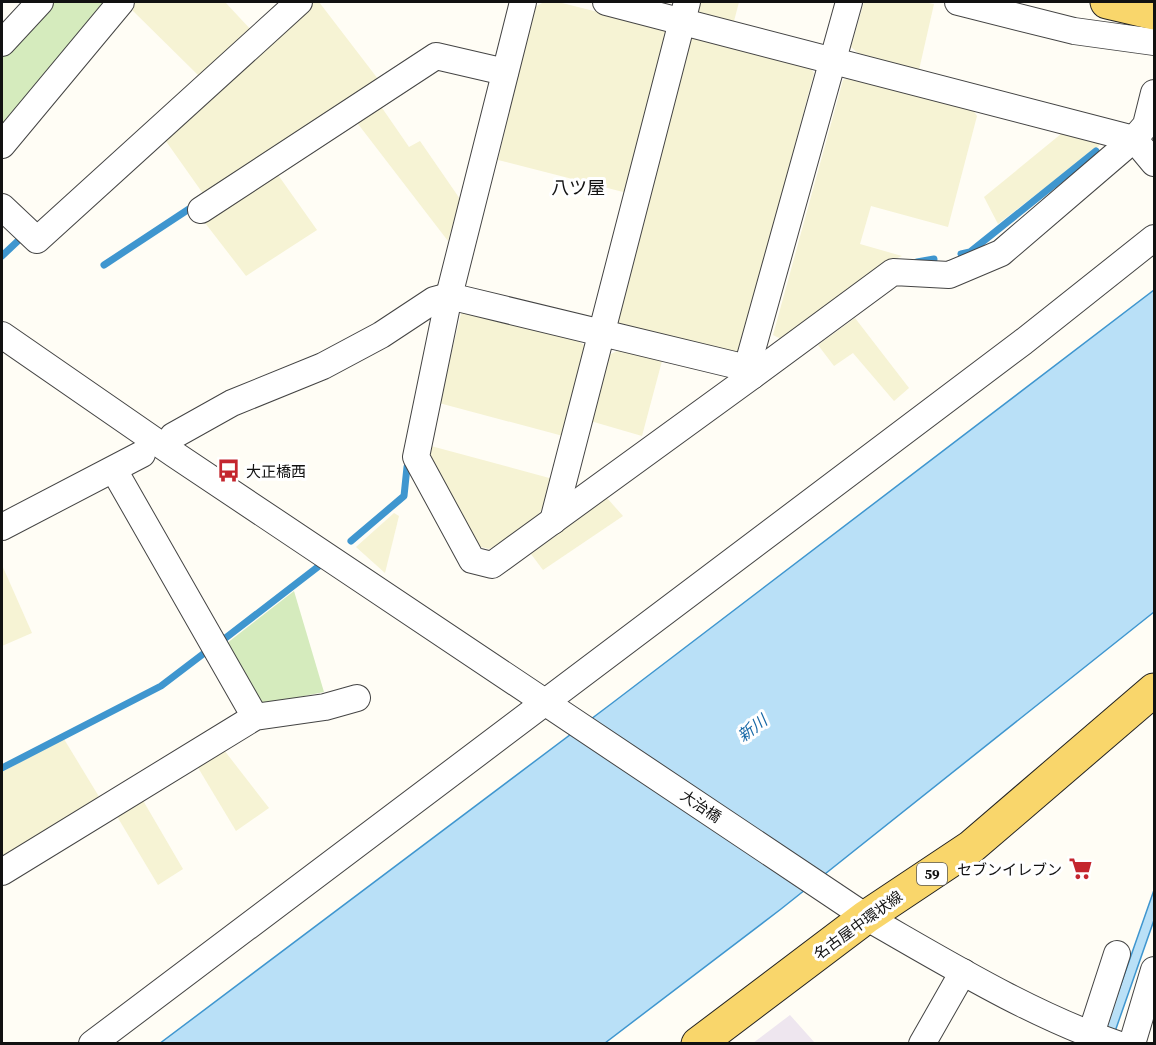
<svg xmlns="http://www.w3.org/2000/svg" width="1156" height="1045" viewBox="0 0 1156 1045" font-family="'Source Serif 4','Noto Sans JP',serif">
	<style>
		.industrial { fill: #eee6ef }
		.farmland { fill: #f6f3d4 }
		.green { fill: #d5ebbd }
		.water { fill: #b9e0f7; stroke: #3f96cf; stroke-width: 1.5 }
		.lines { fill: none; stroke-linecap: round; stroke-linejoin: round }
		.stream { stroke: #3f96cf; stroke-width: 7 }
		.minor-casing { stroke: #444; stroke-width: 28 }
		.major-casing { stroke: #222; stroke-width: 35 }
		.minor { stroke: #fff; stroke-width: 26 }
		.major { stroke: #f9d66b; stroke-width: 33 }
		.labels { text-anchor: middle; dominant-baseline: central; stroke-width: 6; stroke-linejoin: round; paint-order: stroke }
		.shield { fill: #fff; stroke: #585858; stroke-width: 1.5 }
		.shield-label { font-size: 14px; font-weight: bold; fill: #111 }
		.poi-label { font-size: 15px; fill: #111; stroke: #fff; text-anchor: start }
		.street-label { font-size: 15px; fill: #111; stroke: #fff }
		.water-label { font-size: 16px; font-style: italic; fill: #1768a6; stroke: #fff }
		.quarter-label { font-size: 18px; fill: #111; stroke: #fff }
	</style>
	<rect width="100%" height="100%" fill="#fffdf5"/>
	<!-- industrial -->
	<path class="industrial" d="M790,1015L815,1043H753Z"/>
	<!-- farmland -->
	<g class="farmland">
		<path d="M130,2H225L252,31L200,77L127,5Z"/>
		<path d="M312,2H319L378,79L204,195L163,137Z"/>
		<path d="M544,2H558L666,29L671,37L627,193L498,160L533,8Z"/>
		<path d="M696,2H739L733,25L701,17L695,6Z"/>
		<path d="M864,2H923L934,4L919,70L858,53L851,47Z"/>
		<path d="M696,35L809,66L814,73L740,351L732,356L619,327L615,320L686,41Z"/>
		<path d="M854,77L971,107L977,116L948,227L871,206L860,244L902,256L886,263L781,339L773,335L843,80Z"/>
		<path d="M380,105L409,147L420,141L460,199L448,241L355,120Z"/>
		<path d="M1067,129L1099,137V146L998,224L984,197Z"/>
		<path d="M276,172L317,230L246,276L202,219Z"/>
		<path d="M462,310L578,341L587,347L563,436L439,403Z"/>
		<path d="M855,318L909,388L894,401L853,353L834,366L818,345Z"/>
		<path d="M619,350L662,361L642,436L587,420L603,358Z"/>
		<path d="M431,446L553,479L548,499L539,514L497,545L489,549L477,546L426,454Z"/>
		<path d="M607,498L623,516L543,570L531,554Z"/>
		<path d="M394,513L399,516L385,573L356,547Z"/>
		<path d="M2,565L32,633L2,646Z"/>
		<path d="M64,739L101,800L2,862V772Z"/>
		<path d="M224,750L269,808L236,831L197,766Z"/>
		<path d="M141,797L183,869L158,885L115,813Z"/>
	</g>
	<!-- green -->
	<g class="green">
		<path d="M48,2H107L2,129V56Z"/>
		<path d="M294,591L324,692L255,706L222,647Z"/>
	</g>
	<!-- water -->
	<g class="water">
		<path d="M1154,290V612L781,909L605,1043L159,1044L611,704Z"/>
		<path d="M1154,890V920L1111,1043L1100,1044Z"/>
	</g>
	<g class="lines">
		<!-- stream -->
		<g class="stream">
			<path d="M961,254L970,252L1096,151"/>
			<path d="M2,256L21,238"/>
			<path d="M917,262L934,259"/>
			<path d="M104,265L192,207"/>
			<path d="M351,541L404,496L407,467"/>
			<path d="M219,643L319,566"/>
			<path d="M2,768L161,686L207,651"/>
		</g>
		<defs>
			<g id="minor">
				<path d="M523,2L449,296L416,457L472,560L492,565L752,376"/>
				<path d="M606,2L1134,139L1154,163"/>
				<path d="M958,2L1074,31L1154,42"/>
				<path d="M2,43L40,2"/>
				<path d="M2,145L121,2"/>
				<path d="M2,207L37,240L299,2"/>
				<path d="M201,210L436,56L505,72"/>
				<path d="M2,335L174,454L866,917C945,962 1031,1015 1117,1044"/>
				<path d="M747,368L849,2"/>
				<path d="M173,436L232,403L323,366L381,335L434,300L449,296L747,368L752,376L893,272L949,275L1001,253L1134,139L1146,125L1154,93"/>
				<path d="M114,470L255,717"/>
				<path d="M553,521L687,2"/>
				<path d="M2,527L142,454"/>
				<path d="M2,872L255,717L325,707L357,698"/>
				<path d="M1091,1034L1117,954"/>
				<path d="M92,1044L1023,342L1154,238"/>
				<path d="M922,1044L963,972"/>
				<path d="M1132,1044L1154,970"/>
			</g>
			<g id="major">
				<path d="M1107,2L1154,13"/>
				<path d="M698,1044L866,917L971,847L1154,690"/>
			</g>
		</defs>
		<!-- minor casing -->
		<use href="#minor" class="minor-casing"/>
		<!-- major casing -->
		<use href="#major" class="major-casing"/>
		<!-- minor -->
		<use href="#minor" class="minor"/>
		<!-- major -->
		<use href="#major" class="major"/>
	</g>
	<!-- icons -->
	<defs>
		<symbol id="bus-bare" viewBox="-9 -9 18 18"><path d="M-5-6H5V4H4V6H2V4H-2V6H-4V4H-5ZM-3.5-4V0h7V-4ZM-3.5 1.2v1.5H-2V1.2ZM2 1.2v1.5H3.5V1.2Z" fill="#c4262e" stroke="#fff" stroke-width="2.5" paint-order="stroke"/></symbol>
		<symbol id="supermarket-bare" viewBox="-9 -9 18 18"><path d="M-6-5.5h2.5l.6 2H6L4.5 2H-2.5L-4.4-4H-6ZM-1.5 3.2a1.3 1.3 0 1 0 .1 0ZM3 3.2a1.3 1.3 0 1 0 .1 0Z" fill="#c4262e" stroke="#fff" stroke-width="2.5" paint-order="stroke"/></symbol>
	</defs>
	<g fill-rule="evenodd">
		<use href="#bus-bare" x="212" y="454" width="33" height="33"/>
		<use href="#supermarket-bare" x="1064" y="852" width="33" height="33"/>
	</g>
	<g class="labels">
		<!-- shield labels -->
		<rect class="shield" x="917" y="863" width="30" height="22" rx="4.5"/>
		<g class="shield-label">
			<text x="932" y="874">59</text>
		</g>
		<!-- poi labels -->
		<g class="poi-label">
			<text x="246" y="471">大正橋西</text>
			<text x="1062" y="869" text-anchor="end">セブンイレブン</text>
		</g>
		<!-- street labels -->
		<g class="street-label">
			<text transform="translate(701 806) rotate(34)">大治橋</text>
			<text transform="translate(858 925) rotate(-36)">名古屋中環状線</text>
		</g>
		<!-- water labels -->
		<g class="water-label">
			<text transform="translate(752 728) rotate(-38)">新川</text>
		</g>
		<!-- quarter labels -->
		<g class="quarter-label">
			<text x="578" y="187">八ツ屋</text>
		</g>
	</g>
	<!-- border -->
	<rect width="1156" height="1045" fill="none" stroke="#111111" stroke-width="6"/>
</svg>
